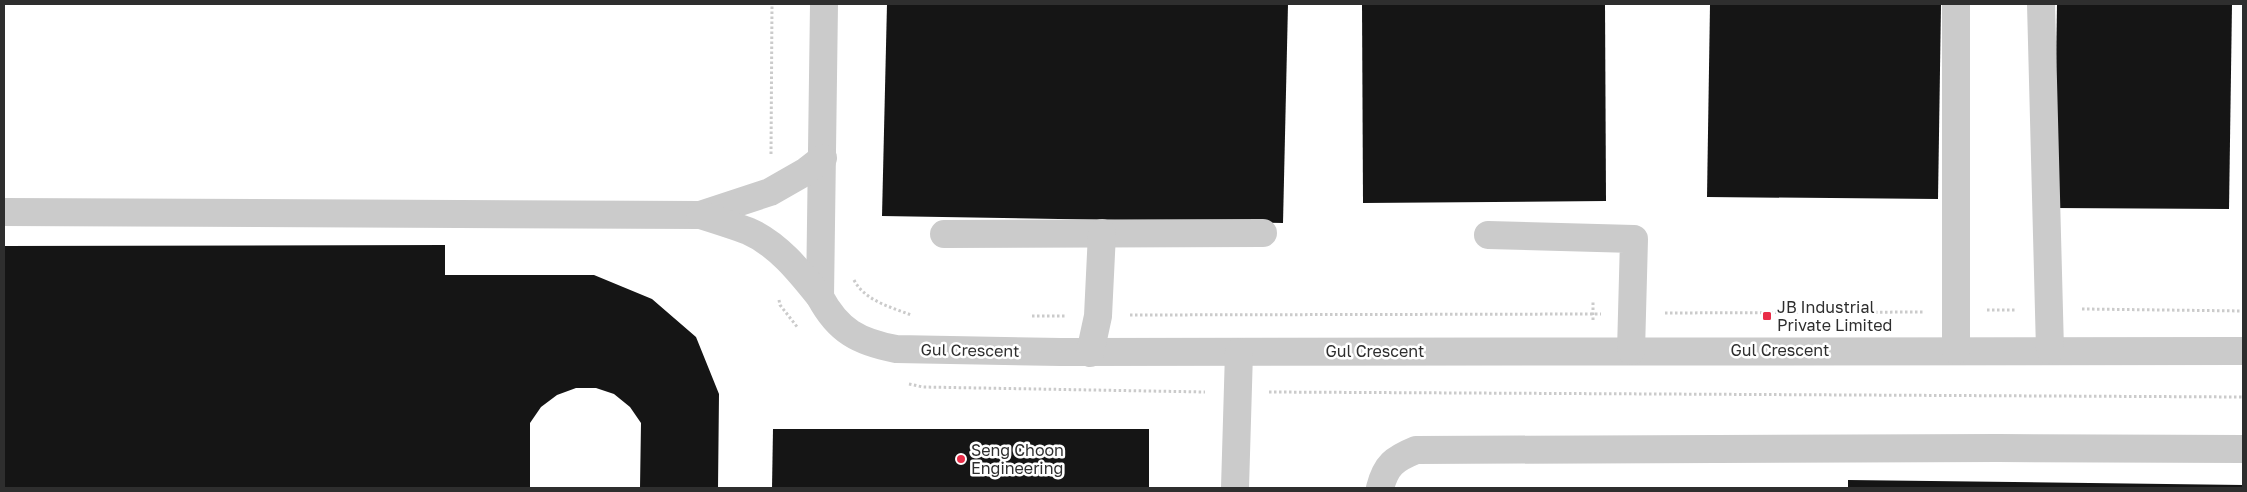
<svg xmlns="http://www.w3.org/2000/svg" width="2247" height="492" viewBox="0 0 2247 492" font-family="'Golos Text',sans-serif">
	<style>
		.building { fill: #151515 }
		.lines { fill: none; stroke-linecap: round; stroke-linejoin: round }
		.path { stroke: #cbcbcb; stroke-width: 3; stroke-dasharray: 2.5 2.5; stroke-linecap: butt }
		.minor { stroke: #cbcbcb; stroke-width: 28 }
		.poi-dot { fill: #e92d48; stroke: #fff; stroke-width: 2 }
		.labels { text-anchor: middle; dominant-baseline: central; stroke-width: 5; stroke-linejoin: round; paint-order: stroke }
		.poi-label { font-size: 16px; fill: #2e2e2e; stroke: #fff; text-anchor: start }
		.street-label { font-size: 16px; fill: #2e2e2e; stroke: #fff }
	</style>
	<rect width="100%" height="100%" fill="#fff"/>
	<!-- building -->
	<g class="building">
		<path d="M887,4H1288L1283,223L882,216Z"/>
		<path d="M1362,4H1605L1606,201L1363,203Z"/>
		<path d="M1710,4H1941L1938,199L1707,197Z"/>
		<path d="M2057,4H2232L2229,209L2054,208Z"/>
		<path d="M445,245V275H594L652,299L696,337L719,394L718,488H640L641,423L630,407L614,394L596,388H576L557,395L541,407L530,423V488H4V246Z"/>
		<path d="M773,429H1149V488H772Z"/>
		<path d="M1848,480L2243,485V488H1848Z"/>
	</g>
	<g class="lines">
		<!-- path -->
		<g class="path">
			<path d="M771,154L772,4"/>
			<path d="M854,280C865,301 891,307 911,315"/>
			<path d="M779,300L780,305L798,328"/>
			<path d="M2082,309L2243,311"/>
			<path d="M1987,310H2016"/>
			<path d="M1665,313L1923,312"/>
			<path d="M1130,315L1601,314"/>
			<path d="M1032,316H1066"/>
			<path d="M1593,320V302"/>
			<path d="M909,384L923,387L1205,392"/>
			<path d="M1269,392L2243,397"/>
		</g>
		<!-- minor -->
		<g class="minor">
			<path d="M824,4L820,297C838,331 859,342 896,349L1061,352L2243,351"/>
			<path d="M1956,4V350"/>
			<path d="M2041,4L2050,350"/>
			<path d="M4,212L700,215L770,192L805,172L823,158"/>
			<path d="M700,215C716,220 732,225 748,231C778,244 800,272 820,297"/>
			<path d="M944,234L1263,233"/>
			<path d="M1488,235L1634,239L1631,351"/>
			<path d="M1090,353L1098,316L1102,233"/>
			<path d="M1235,488L1239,352"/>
			<path d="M1380,488C1386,465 1394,459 1416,450L1998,448L2243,449"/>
		</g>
	</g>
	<!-- markers -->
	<g class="poi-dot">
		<rect x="1762" y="311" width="10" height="10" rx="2.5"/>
		<circle cx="961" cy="459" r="5"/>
	</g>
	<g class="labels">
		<!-- poi labels -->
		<g class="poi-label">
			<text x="1777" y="307">JB Industrial<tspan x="1777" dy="18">Private Limited</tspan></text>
			<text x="971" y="450">Seng Choon<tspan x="971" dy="18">Engineering</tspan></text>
		</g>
		<!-- street labels -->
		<g class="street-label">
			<text transform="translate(970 350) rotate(1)">Gul Crescent</text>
			<text x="1780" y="350">Gul Crescent</text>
			<text x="1375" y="351">Gul Crescent</text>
		</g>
	</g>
	<!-- border -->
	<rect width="2247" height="492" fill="none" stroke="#2e2e2e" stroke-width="10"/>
</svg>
